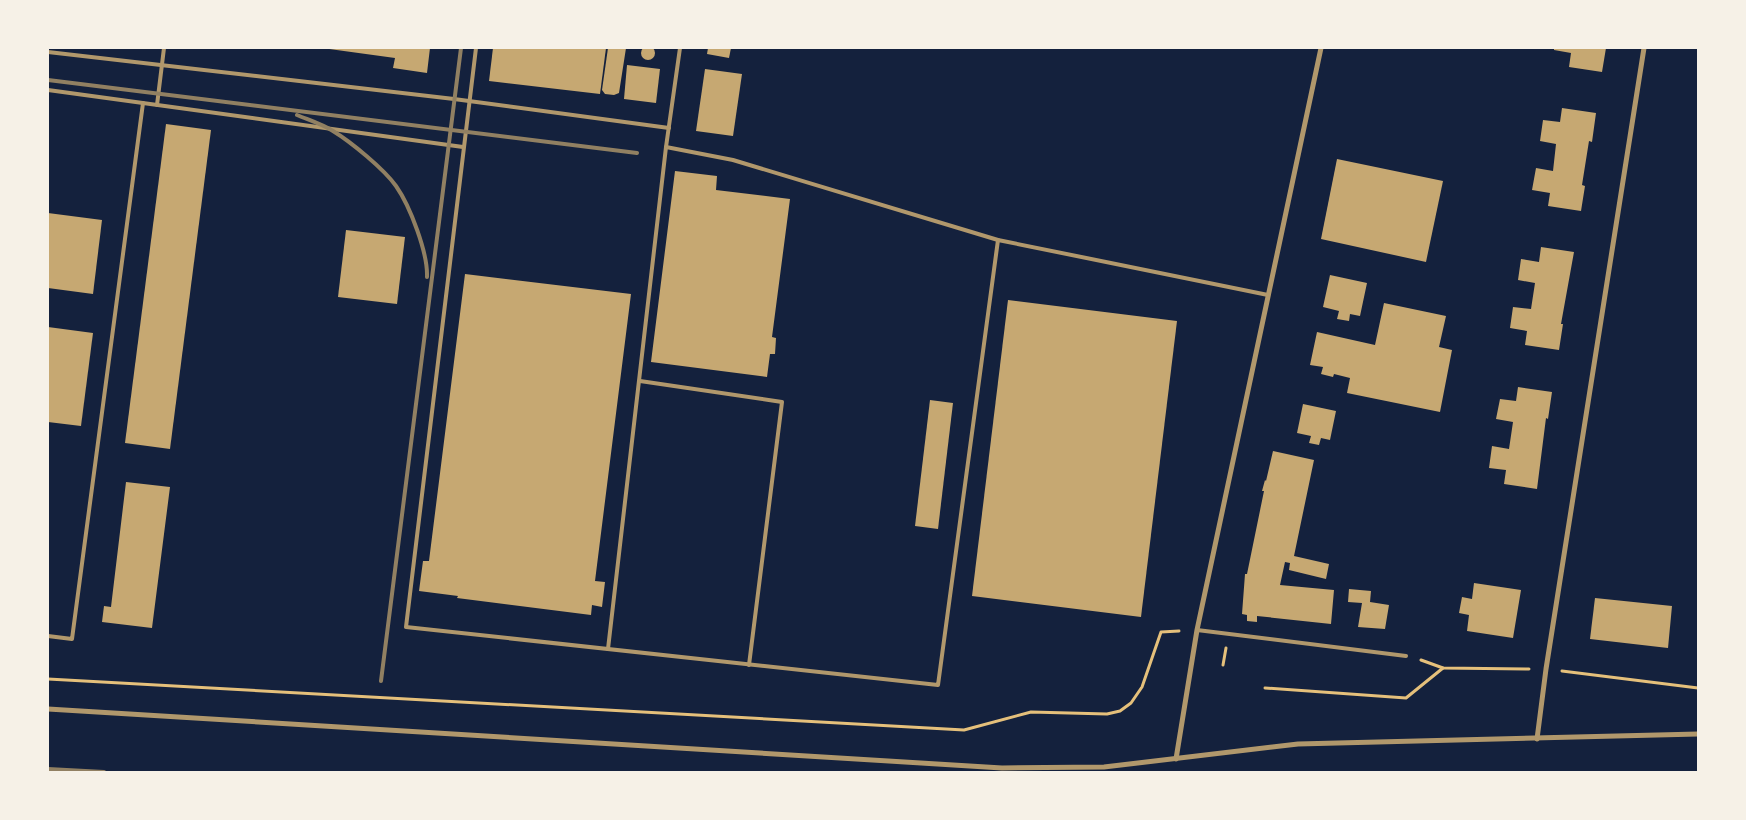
<svg xmlns="http://www.w3.org/2000/svg" width="1746" height="820" viewBox="0 0 1746 820" font-family="Inter,sans-serif">
	<style>
		.building { fill: #c6a872 }
		.lines { fill: none; stroke-linecap: round; stroke-linejoin: round }
		.path { stroke: #e5c07b; stroke-width: 3 }
		.service { stroke: #b1986c; stroke-width: 4 }
		.minor { stroke: #b1986c; stroke-width: 5 }
		.rail { stroke: #918062; stroke-width: 4 }
	</style>
	<rect width="100%" height="100%" fill="#14213d"/>
	<!-- building -->
	<g class="building">
		<circle cx="648" cy="53" r="7"/>
		<path d="M322,48H430L427,73L393,68L395,58Z"/>
		<path d="M493,48H606L600,94L489,81Z"/>
		<path d="M608,48H626L619,93L614,95L605,94L602,90Z"/>
		<path d="M708,48H731L729,58L707,54Z"/>
		<path d="M1554,48H1606L1602,72L1569,67L1571,53L1554,50Z"/>
		<path d="M627,65L660,69L656,103L624,99Z"/>
		<path d="M705,69L742,74L733,136L696,131Z"/>
		<path d="M1562,108L1596,113L1592,142L1589,141L1582,185L1585,186L1581,211L1548,206L1550,193L1532,190L1536,168L1553,171L1556,144L1540,141L1543,120L1560,122Z"/>
		<path d="M166,124L211,130L170,449L125,443Z"/>
		<path d="M1337,159L1443,181L1426,262L1321,239Z"/>
		<path d="M675,171L717,176L716,190L790,199L772,337L776,338L775,354H770L767,377L651,362Z"/>
		<path d="M48,213L102,220L93,294L48,288Z"/>
		<path d="M346,230L405,237L397,304L338,297Z"/>
		<path d="M1541,247L1574,252L1561,324H1563L1559,350L1525,345L1527,331L1510,328L1513,307L1531,309L1535,283L1518,280L1521,259L1539,262Z"/>
		<path d="M465,274L631,294L595,581L605,582L602,607L592,605L591,615L457,598L458,596L419,591L423,561H429Z"/>
		<path d="M1330,275L1367,283L1360,316L1350,314L1349,321L1337,319L1339,311L1323,307Z"/>
		<path d="M1008,300L1177,321L1141,617L972,596Z"/>
		<path d="M1384,303L1446,316L1439,347L1452,350L1440,412L1347,393L1350,378L1334,374L1333,377L1321,374L1323,367L1310,365L1317,332L1375,345Z"/>
		<path d="M48,327L93,333L81,426L48,422Z"/>
		<path d="M1518,387L1552,392L1548,419L1546,418L1537,489L1504,484L1506,470L1489,468L1492,446L1509,449L1513,422L1496,419L1500,399L1516,401Z"/>
		<path d="M930,400L953,403L938,529L915,526Z"/>
		<path d="M1303,404L1336,411L1330,440L1321,438L1319,445L1309,443L1311,436L1297,433Z"/>
		<path d="M1273,451L1314,460L1294,556L1329,564L1326,579L1289,570L1290,563L1285,562L1280,585L1334,590L1331,624L1257,616V622L1247,621V615L1242,614L1245,574H1247L1264,491H1262L1265,480L1266,481Z"/>
		<path d="M126,482L170,487L152,628L102,622L104,606L111,607Z"/>
		<path d="M1474,583L1521,590L1513,638L1467,631L1469,615L1459,613L1462,597L1472,599Z"/>
		<path d="M1349,589L1371,591L1370,602L1389,605L1385,629L1358,627L1362,603L1348,602Z"/>
		<path d="M1595,598L1672,606L1668,648L1590,639Z"/>
	</g>
	<g class="lines">
		<!-- path -->
		<g class="path">
			<path d="M1421,660L1443,668L1529,669"/>
			<path d="M1223,665L1226,648"/>
			<path d="M1562,671L1698,688"/>
			<path d="M48,679L964,730L1031,712L1107,714L1120,711L1131,703L1142,687L1161,632L1179,631"/>
			<path d="M1265,688L1406,698L1443,668"/>
		</g>
		<!-- service -->
		<g class="service">
			<path d="M476,48L406,627L938,685L998,240"/>
			<path d="M48,52L454,99L669,128"/>
			<path d="M48,90L463,147"/>
			<path d="M157,105L164,48"/>
			<path d="M666,147L733,160L998,240L1268,295"/>
			<path d="M640,381L782,402L749,665"/>
			<path d="M1197,630L1406,656"/>
			<path d="M48,636L72,639L143,103"/>
			<path d="M608,649L666,147L680,48"/>
		</g>
		<!-- minor -->
		<g class="minor">
			<path d="M48,709L1002,768L1104,767L1298,744L1698,734"/>
			<path d="M1537,739L1546,669L1644,48"/>
			<path d="M1176,759L1197,630L1321,48"/>
		</g>
		<!-- rail -->
		<g class="rail">
			<path d="M48,80L637,153"/>
			<path d="M297,115C309,120 322,124 333,131C351,142 384,169 396,186C410,206 428,253 427,277"/>
			<path d="M381,681L461,48"/>
			<path d="M48,769L104,772"/>
		</g>
	</g>
	<!-- border -->
	<rect width="1746" height="820" fill="none" stroke="#f6f1e7" stroke-width="98"/>
</svg>
